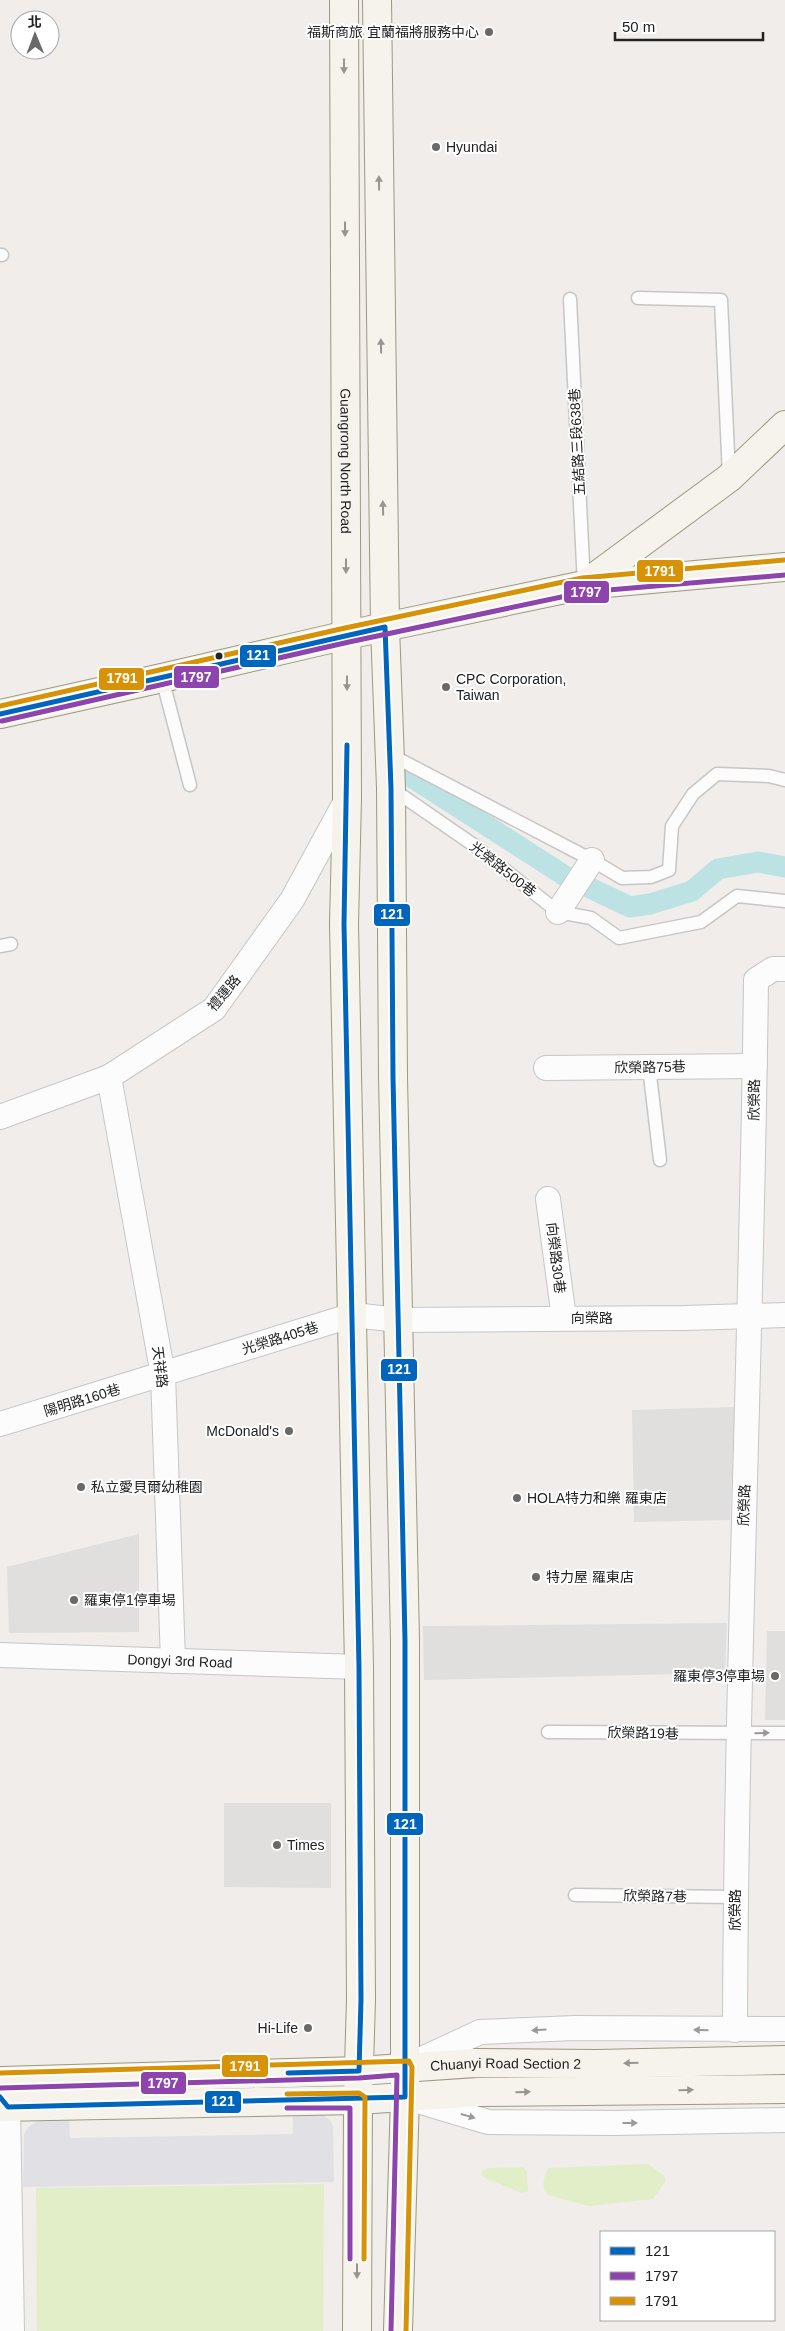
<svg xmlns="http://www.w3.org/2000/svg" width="785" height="2331" viewBox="0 0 785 2331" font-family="Helvetica,'Noto Sans TC',sans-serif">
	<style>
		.grass { fill: #e2eec7 }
		.parking { fill: #e0dfde }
		.plaza { fill: #e1e1e5 }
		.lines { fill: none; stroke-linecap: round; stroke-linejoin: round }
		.canal { stroke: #bce2e4; stroke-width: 21 }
		.lane-casing { stroke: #c7c6c5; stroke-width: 15 }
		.street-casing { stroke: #c7c6c5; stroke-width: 26 }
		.secondary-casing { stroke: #9c9980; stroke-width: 30 }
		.lane { stroke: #fdfcfc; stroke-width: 12 }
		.street { stroke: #fdfcfc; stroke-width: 24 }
		.secondary { stroke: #f5f3ec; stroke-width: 28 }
		.bus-1-casing { stroke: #fff; stroke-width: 9 }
		.bus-2-casing { stroke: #fff; stroke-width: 9 }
		.bus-3-casing { stroke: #fff; stroke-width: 9 }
		.bus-1 { stroke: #0065bd; stroke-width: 5 }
		.bus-2 { stroke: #8e44ad; stroke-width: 5 }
		.bus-3 { stroke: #d79205; stroke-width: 5 }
		.oneway { fill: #969591 }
		.oneway2 { fill: #9a9a9a }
		.poi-dot { fill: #6a6968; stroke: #fff; stroke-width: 2 }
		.bus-dot { fill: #222; stroke: #fff; stroke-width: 2 }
		.labels { text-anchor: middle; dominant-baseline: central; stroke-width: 4; stroke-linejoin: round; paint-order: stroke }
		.poi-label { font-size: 14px; fill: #222; stroke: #fff; text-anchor: start }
		.street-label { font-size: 14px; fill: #222; stroke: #fff }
		.line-badge { stroke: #fff; stroke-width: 2 }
		.badge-label { font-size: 14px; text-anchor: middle; font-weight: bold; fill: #fff }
	</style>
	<rect width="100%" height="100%" fill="#f0edea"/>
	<!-- grass -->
	<g class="grass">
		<path d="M648,2164L664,2176L666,2180L653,2199L589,2206L548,2195C540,2188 544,2175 549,2168Z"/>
		<path d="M523,2167L527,2172L528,2191L522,2193L487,2179L481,2175L482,2171L488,2168Z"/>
		<path d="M324,2184L323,2331H37L36,2188Z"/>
	</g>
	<!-- parking -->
	<g class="parking">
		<path d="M735,1407L730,1520L634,1522L632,1410Z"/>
		<path d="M139,1534V1632L9,1633L7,1567Z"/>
		<path d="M727,1623L725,1673L424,1680L423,1626Z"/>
		<path d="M767,1631H785V1720H765Z"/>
		<path d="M224,1803H331V1888L224,1887Z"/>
	</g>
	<!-- plaza -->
	<path class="plaza" d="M293,2111L321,2114L330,2120L333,2126L334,2182L23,2187L24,2134L28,2127L44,2117L69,2115L70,2138L293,2134Z"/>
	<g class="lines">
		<!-- canal -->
		<path class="canal" d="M408,775L565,876L630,907L650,904L692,891L718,869L758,862L785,867"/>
		<defs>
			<g id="lane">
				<path d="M0,255H2"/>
				<path d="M638,298L721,300L729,476"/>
				<path d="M570,299L584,585"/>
				<path d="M162,678L190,785"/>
				<path d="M389,754L592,860L622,878L651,877L669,870L672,826L693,794L717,774L769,776L785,780"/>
				<path d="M391,788L475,846L558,912L591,918L619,938L701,922L737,896L785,901"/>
				<path d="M0,946L11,944"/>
				<path d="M649,1067L660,1160"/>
				<path d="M548,1732L785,1733"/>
				<path d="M575,1895L735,1897"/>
			</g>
			<g id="street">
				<path d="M558,912L592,860"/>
				<path d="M546,1068L755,1066"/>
				<path d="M109,1077L163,1375L173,1661"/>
				<path d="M0,1117L109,1077L214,1009L292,900L347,799"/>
				<path d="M548,1199L564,1318"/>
				<path d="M0,1424L353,1315L399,1320L684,1318L785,1315"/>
				<path id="s1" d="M0,1655L359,1667"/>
				<path d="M735,2030C736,1680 752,1330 756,980L773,969H785"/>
				<path d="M409,2065L480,2032L575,2028L785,2029"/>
				<path d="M0,2097L8,2107L12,2331"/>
				<path d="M411,2099L488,2122L614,2123L785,2120"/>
			</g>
			<g id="secondary">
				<path id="s2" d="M344,0L347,799L344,924L359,1667L361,2000L358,2100L357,2331"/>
				<path d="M377,0L385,627L391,788L393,1077L405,1641V2097L398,2331"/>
				<path d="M584,585L729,478L785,425"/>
				<path d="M0,714L162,678L347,635L584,585L785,567"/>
				<path id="s3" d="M0,2081L359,2071L474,2063L596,2064L785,2060"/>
				<path d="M0,2107L358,2100L479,2092L785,2089"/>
			</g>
		</defs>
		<!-- lane casing -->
		<use href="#lane" class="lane-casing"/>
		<!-- street casing -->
		<use href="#street" class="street-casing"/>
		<!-- secondary casing -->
		<use href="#secondary" class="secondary-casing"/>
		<!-- lane -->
		<use href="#lane" class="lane"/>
		<!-- street -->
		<use href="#street" class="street"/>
		<!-- secondary -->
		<use href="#secondary" class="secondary"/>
		<defs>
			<g id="bus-1">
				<path d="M0,714L385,627L391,788L393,1077L405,1641V2097L8,2107L0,2097"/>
				<path d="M288,2073L359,2071L361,2000L359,1667L344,924L347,745"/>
			</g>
			<g id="bus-2">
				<path d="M2,721L349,642L585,592L785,575"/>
				<path d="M0,2088L359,2078L397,2075L391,2331"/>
				<path d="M287,2108H350V2259"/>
			</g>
			<g id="bus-3">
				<path d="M0,706L345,628L582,578L784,560"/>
				<path d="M0,2073L409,2061L412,2067L406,2331"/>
				<path d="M287,2094L359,2093L365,2097L364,2259"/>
			</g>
		</defs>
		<!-- bus-1 casing -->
		<use href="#bus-1" class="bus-1-casing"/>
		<!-- bus-2 casing -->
		<use href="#bus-2" class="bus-2-casing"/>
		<!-- bus-3 casing -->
		<use href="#bus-3" class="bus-3-casing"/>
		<!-- bus-1 -->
		<use href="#bus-1" class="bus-1"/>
		<!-- bus-2 -->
		<use href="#bus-2" class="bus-2"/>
		<!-- bus-3 -->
		<use href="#bus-3" class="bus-3"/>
	</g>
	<!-- one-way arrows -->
	<defs><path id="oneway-solid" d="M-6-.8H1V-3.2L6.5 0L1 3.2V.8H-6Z" transform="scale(1.25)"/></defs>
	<g class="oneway">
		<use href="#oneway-solid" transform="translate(344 66) rotate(90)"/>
		<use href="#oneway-solid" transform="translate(379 183) rotate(-91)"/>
		<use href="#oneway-solid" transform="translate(345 229) rotate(90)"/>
		<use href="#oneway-solid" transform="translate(381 346) rotate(-91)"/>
		<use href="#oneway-solid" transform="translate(383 508) rotate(-91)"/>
		<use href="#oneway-solid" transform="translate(346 566) rotate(90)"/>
		<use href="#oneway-solid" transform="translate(347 683) rotate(90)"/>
		<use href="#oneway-solid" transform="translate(631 2063) rotate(179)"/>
		<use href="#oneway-solid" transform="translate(686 2090) rotate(-1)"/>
		<use href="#oneway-solid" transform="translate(523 2092) rotate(-1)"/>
		<use href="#oneway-solid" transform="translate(357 2271) rotate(90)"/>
	</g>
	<g class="oneway2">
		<use href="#oneway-solid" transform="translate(762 1733) rotate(-1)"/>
		<use href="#oneway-solid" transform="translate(539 2030) rotate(177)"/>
		<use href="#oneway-solid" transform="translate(701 2030) rotate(-179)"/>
		<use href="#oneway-solid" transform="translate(468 2116) rotate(16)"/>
		<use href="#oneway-solid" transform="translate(630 2123)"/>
	</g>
	<!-- markers -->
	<g class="poi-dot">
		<circle cx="489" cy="32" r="5"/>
		<circle cx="436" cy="147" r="5"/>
		<circle cx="446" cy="687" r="5"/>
		<circle cx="289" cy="1431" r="5"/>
		<circle cx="81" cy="1487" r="5"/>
		<circle cx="517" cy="1498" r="5"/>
		<circle cx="536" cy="1577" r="5"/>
		<circle cx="74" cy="1600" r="5"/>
		<circle cx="775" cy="1676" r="5"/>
		<circle cx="277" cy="1845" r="5"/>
		<circle cx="308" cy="2028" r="5"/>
	</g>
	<circle class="bus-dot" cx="219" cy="656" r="4.5"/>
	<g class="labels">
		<!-- poi labels -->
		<g class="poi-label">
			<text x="479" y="32" text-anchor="end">福斯商旅 宜蘭福將服務中心</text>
			<text x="446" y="147">Hyundai</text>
			<text x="456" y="679">CPC Corporation,<tspan x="456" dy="16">Taiwan</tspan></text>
			<text x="279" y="1431" text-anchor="end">McDonald's</text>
			<text x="91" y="1487">私立愛貝爾幼稚園</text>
			<text x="527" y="1498">HOLA特力和樂 羅東店</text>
			<text x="546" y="1577">特力屋 羅東店</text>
			<text x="84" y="1600">羅東停1停車場</text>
			<text x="765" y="1676" text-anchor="end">羅東停3停車場</text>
			<text x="287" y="1845">Times</text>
			<text x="298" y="2028" text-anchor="end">Hi-Life</text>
		</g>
		<!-- street labels -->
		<g class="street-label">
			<text transform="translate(577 442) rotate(-93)">五結路三段638巷</text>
			<text stroke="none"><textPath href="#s2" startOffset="461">Guangrong North Road</textPath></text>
			<text transform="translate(503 869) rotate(38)">光榮路500巷</text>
			<text transform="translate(224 993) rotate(-50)">禮運路</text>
			<text transform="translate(650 1067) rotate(-1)">欣榮路75巷</text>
			<text transform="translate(754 1100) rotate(-89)">欣榮路</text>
			<text transform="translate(556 1258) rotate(83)">向榮路30巷</text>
			<text x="592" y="1318">向榮路</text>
			<text transform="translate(280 1338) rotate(-17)">光榮路405巷</text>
			<text transform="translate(160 1367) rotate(83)">天祥路</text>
			<text transform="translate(82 1400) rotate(-17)">陽明路160巷</text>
			<text transform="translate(744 1505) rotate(-88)">欣榮路</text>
			<text stroke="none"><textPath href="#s1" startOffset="180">Dongyi 3rd Road</textPath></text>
			<text transform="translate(643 1733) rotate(1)">欣榮路19巷</text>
			<text transform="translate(655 1896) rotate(1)">欣榮路7巷</text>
			<text transform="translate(735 1910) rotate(-90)">欣榮路</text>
			<text stroke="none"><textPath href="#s3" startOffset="506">Chuanyi Road Section 2</textPath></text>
		</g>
	</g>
	<g class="line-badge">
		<rect x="636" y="559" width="48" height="24" rx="5" fill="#d79205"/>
		<rect x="563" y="580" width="47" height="24" rx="5" fill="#8e44ad"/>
		<rect x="239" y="644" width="38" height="24" rx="5" fill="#0065bd"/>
		<rect x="173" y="665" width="47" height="24" rx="5" fill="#8e44ad"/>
		<rect x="98" y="667" width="47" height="24" rx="5" fill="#d79205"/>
		<rect x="373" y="903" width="38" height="24" rx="5" fill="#0065bd"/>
		<rect x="380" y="1358" width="38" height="24" rx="5" fill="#0065bd"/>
		<rect x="386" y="1812" width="38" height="24" rx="5" fill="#0065bd"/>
		<rect x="221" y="2054" width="48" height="24" rx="5" fill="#d79205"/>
		<rect x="140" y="2071" width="47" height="24" rx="5" fill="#8e44ad"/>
		<rect x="204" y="2090" width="38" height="24" rx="5" fill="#0065bd"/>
	</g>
	<g class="badge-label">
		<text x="660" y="576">1791</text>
		<text x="586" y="597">1797</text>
		<text x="258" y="660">121</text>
		<text x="196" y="682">1797</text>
		<text x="122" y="683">1791</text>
		<text x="392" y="919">121</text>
		<text x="399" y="1374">121</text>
		<text x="405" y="1829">121</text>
		<text x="245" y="2071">1791</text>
		<text x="163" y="2088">1797</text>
		<text x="223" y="2106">121</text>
	</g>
	<!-- legend -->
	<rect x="600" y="2231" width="175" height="90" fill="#ffffff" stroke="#a7a7a7"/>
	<rect x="610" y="2247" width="25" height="8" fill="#0065bd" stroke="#a7a7a7"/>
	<text x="645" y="2256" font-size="15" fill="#222222">121</text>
	<rect x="610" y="2272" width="25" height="8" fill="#8e44ad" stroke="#a7a7a7"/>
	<text x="645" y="2281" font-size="15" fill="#222222">1797</text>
	<rect x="610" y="2297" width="25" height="8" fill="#d79205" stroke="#a7a7a7"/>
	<text x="645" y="2306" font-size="15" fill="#222222">1791</text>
	<!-- north arrow -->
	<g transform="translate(35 35) rotate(359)"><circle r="24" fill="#ffffff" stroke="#a7a7a7"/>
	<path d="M0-4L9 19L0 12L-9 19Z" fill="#6a6968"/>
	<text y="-8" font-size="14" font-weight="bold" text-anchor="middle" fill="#222222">北</text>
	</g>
	<!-- scale -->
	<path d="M615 32v8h148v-8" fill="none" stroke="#222222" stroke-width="2.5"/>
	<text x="622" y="32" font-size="15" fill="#222222" stroke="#ffffff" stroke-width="4" paint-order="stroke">50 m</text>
</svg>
